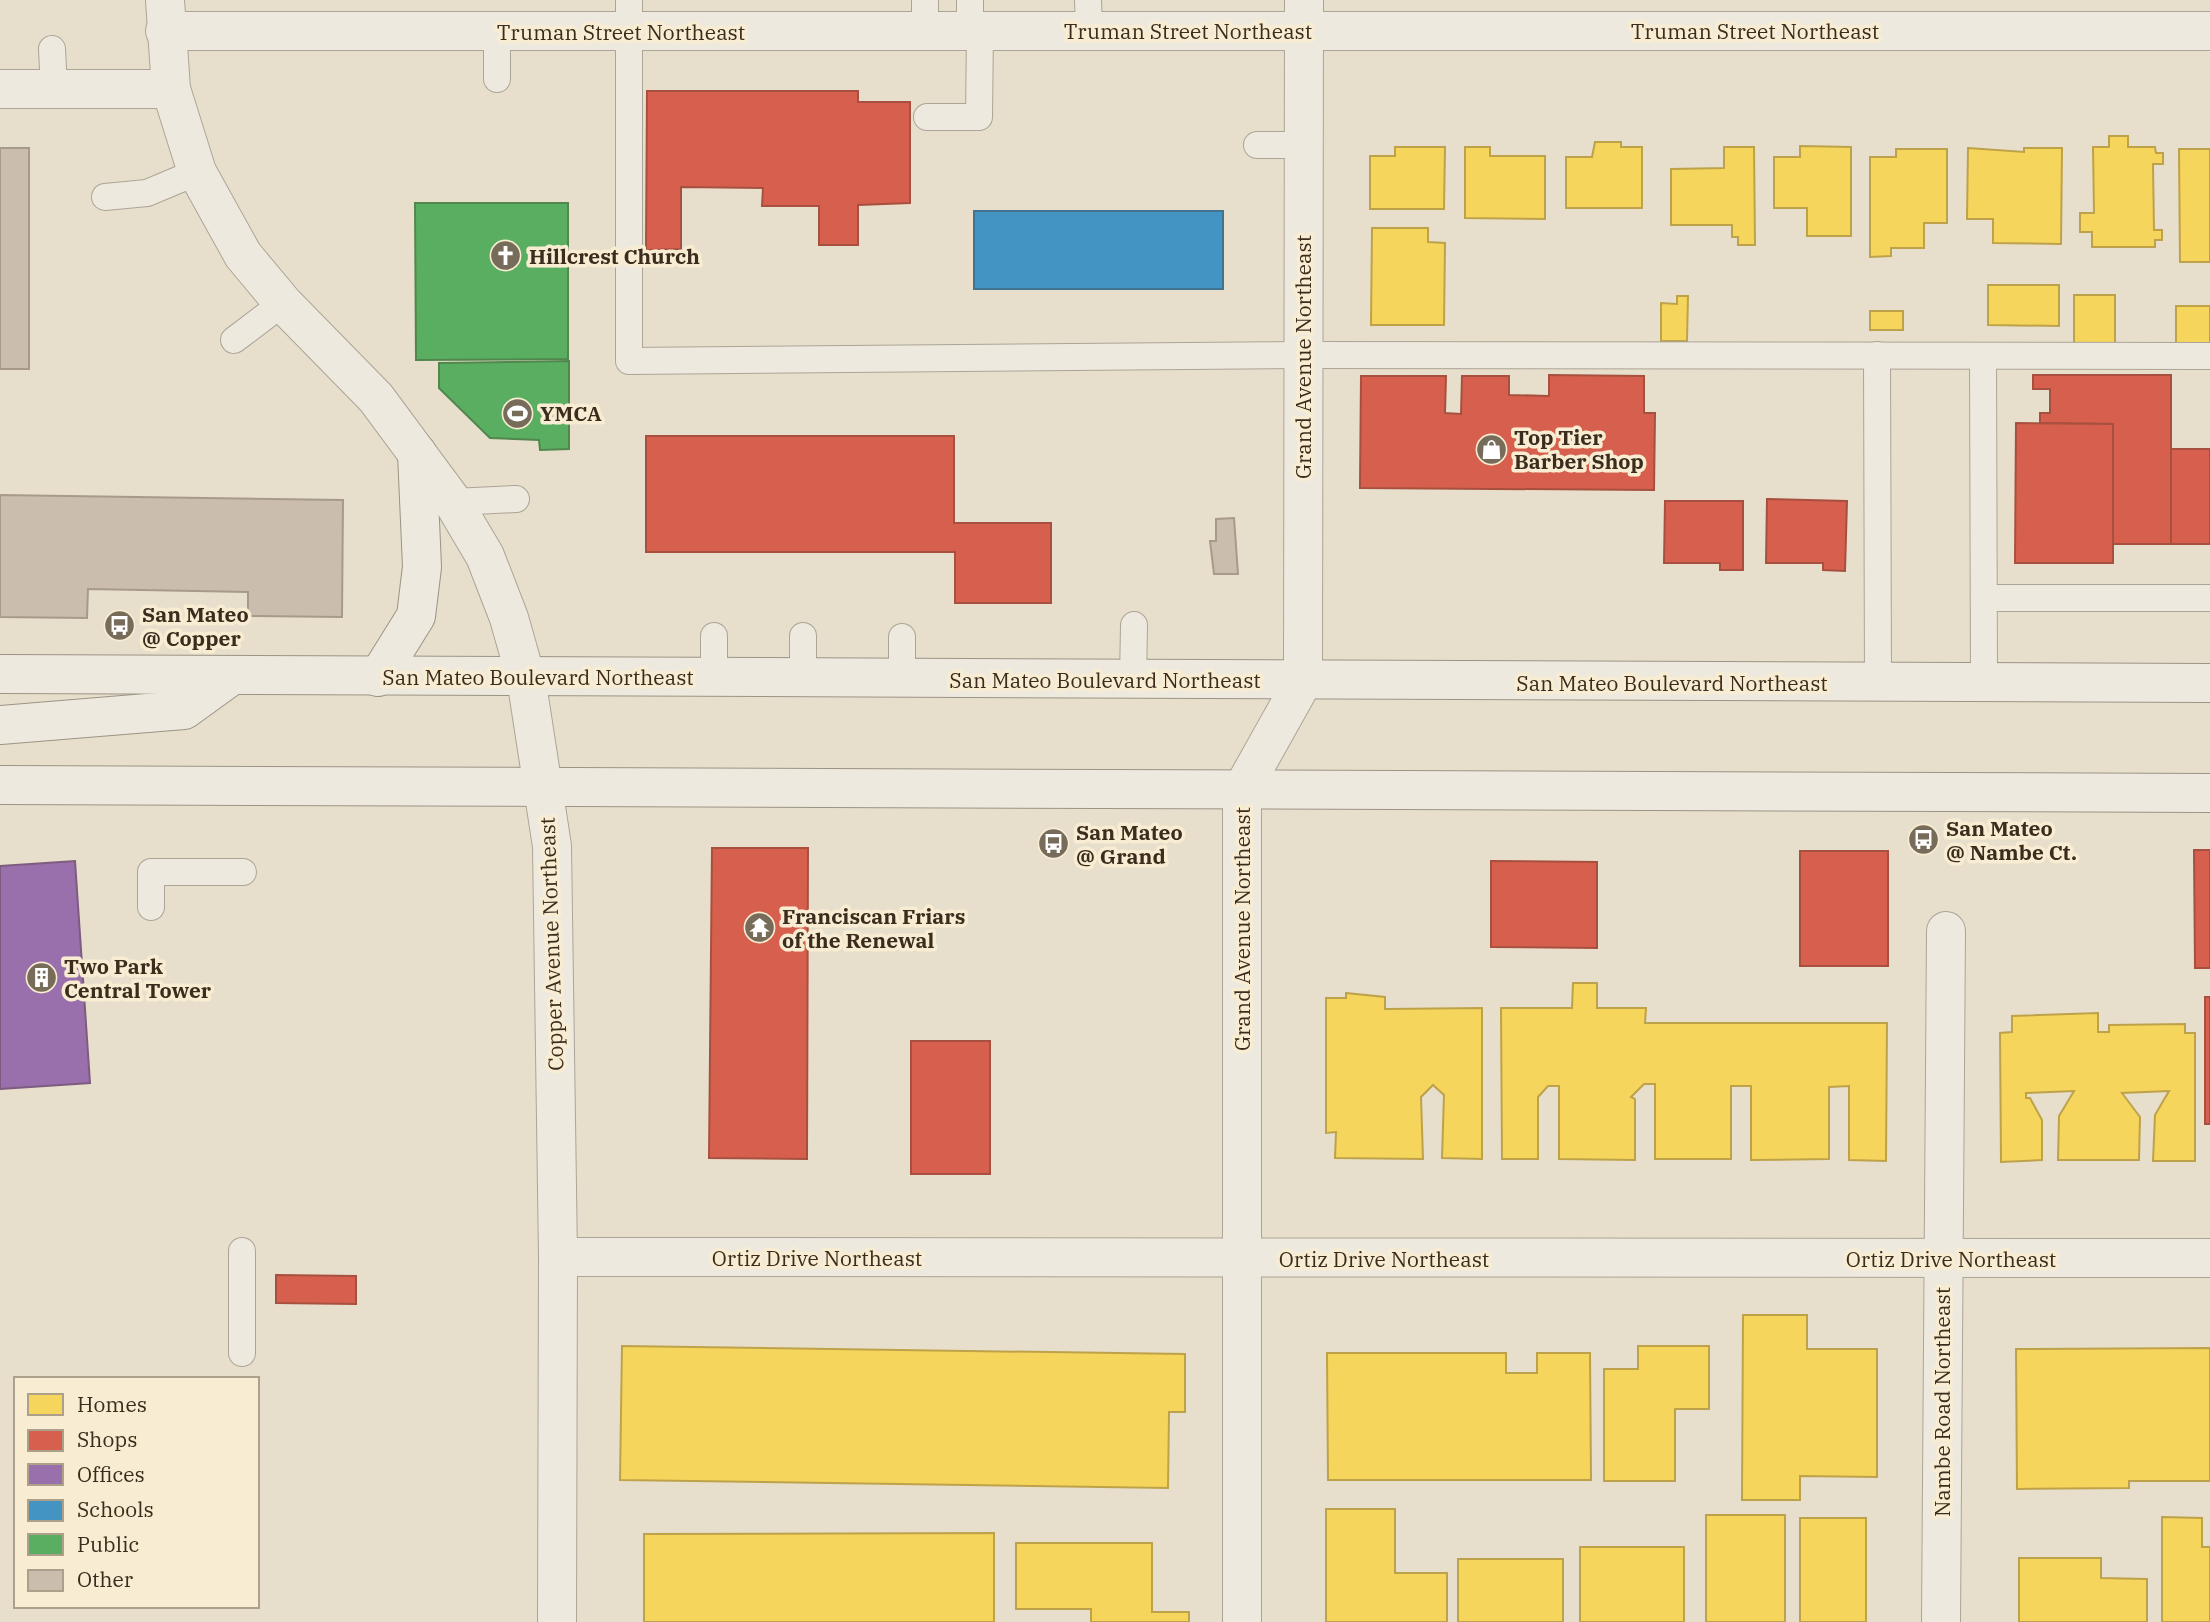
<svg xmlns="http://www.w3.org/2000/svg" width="2210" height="1622" viewBox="0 0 2210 1622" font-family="'IBM Plex Serif',serif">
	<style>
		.homes { fill: #f6d55c; stroke: #bea249; stroke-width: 2 }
		.shops { fill: #d6604d; stroke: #a8503f; stroke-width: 2 }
		.offices { fill: #9970ab; stroke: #7d5c80; stroke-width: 2 }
		.schools { fill: #4393c3; stroke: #417491; stroke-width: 2 }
		.public { fill: #5aae61; stroke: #51874d; stroke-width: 2 }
		.building { fill: #cbbdad; stroke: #a79a8b; stroke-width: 2 }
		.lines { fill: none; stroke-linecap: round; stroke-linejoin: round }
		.service-casing { stroke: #aca496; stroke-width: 28 }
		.minor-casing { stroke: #aca496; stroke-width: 40 }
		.tertiary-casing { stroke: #aca496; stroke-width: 40 }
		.secondary-casing { stroke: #9c9385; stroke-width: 40 }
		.service { stroke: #eee9de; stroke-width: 26 }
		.minor { stroke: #eee9de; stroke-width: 38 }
		.tertiary { stroke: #eee9de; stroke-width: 38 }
		.secondary { stroke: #eee9de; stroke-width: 38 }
		.labels { text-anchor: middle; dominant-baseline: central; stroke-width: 7; stroke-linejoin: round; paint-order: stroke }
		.street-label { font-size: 21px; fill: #3b2c1d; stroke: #f8edd2 }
		.poi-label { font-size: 21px; font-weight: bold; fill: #3b2c1d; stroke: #f8edd2; text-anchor: start }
	</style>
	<rect width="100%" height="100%" fill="#e7dfcc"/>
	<!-- homes -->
	<g class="homes">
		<path d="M2109,136H2128V147H2155L2156,153H2163V164H2153L2154,230H2162V240H2155V247H2092V232H2080V213H2094L2093,147H2109Z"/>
		<path d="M1595,142H1621V147H1642V208H1566V157H1592Z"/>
		<path d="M1800,146L1851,147V236H1807V208H1774V157H1800Z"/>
		<path d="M1395,147H1445L1444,209H1370V156H1395Z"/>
		<path d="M1465,147H1490V156H1545V219L1465,218Z"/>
		<path d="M1724,147H1754L1755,245H1738V237H1732V225H1671V169L1724,168Z"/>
		<path d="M1968,148L2024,152V148H2062L2061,244L1993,243V219H1967Z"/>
		<path d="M1896,149H1947V223H1924V248H1891V256L1870,257V157H1896Z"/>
		<path d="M2179,149H2210V262H2180Z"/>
		<path d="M1372,228H1428V242L1445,243L1444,325H1371Z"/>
		<path d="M1988,285H2059V326L1988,325Z"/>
		<rect x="2074" y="295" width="41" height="50"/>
		<path d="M1677,296H1688L1687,341H1661V303L1677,304Z"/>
		<rect x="2176" y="306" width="34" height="39"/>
		<rect x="1870" y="311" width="33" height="19"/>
		<path d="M1573,983H1597V1008H1646L1645,1023H1887L1886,1161L1849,1160V1086L1829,1087V1159L1751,1160V1086H1731V1159H1655V1084H1644L1631,1097L1635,1099V1160L1559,1159V1086H1548L1538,1097V1159H1502L1501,1008H1572Z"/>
		<path d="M1346,993L1385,997V1009L1482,1008V1159L1442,1158L1444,1095L1433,1085L1421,1097L1423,1159L1335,1158L1336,1132L1326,1133V998H1346Z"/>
		<path d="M2098,1013V1032H2109V1025L2185,1024V1033H2195V1161H2153L2155,1115L2169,1091L2122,1093L2140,1117L2139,1160H2058L2059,1116L2074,1091L2026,1093V1098H2030L2042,1120V1160L2001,1162L2000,1033L2012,1032V1016Z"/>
		<path d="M1743,1315H1807V1349H1877V1477L1800,1476V1500H1742Z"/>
		<path d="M622,1346L1185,1354V1412H1169L1168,1488L620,1480Z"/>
		<path d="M1638,1346H1709V1409H1675V1481H1604V1369H1638Z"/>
		<path d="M2210,1348V1481H2129V1488L2017,1489L2016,1349Z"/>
		<path d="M1327,1353H1506V1373H1537V1353H1590L1591,1480H1328Z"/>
		<path d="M1326,1509H1395V1573H1447V1622H1326Z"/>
		<rect x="1706" y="1515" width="79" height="107"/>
		<path d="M2162,1517L2202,1518V1547H2210V1622H2162Z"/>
		<rect x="1800" y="1518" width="66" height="104"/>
		<path d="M994,1533V1622H644V1534Z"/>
		<path d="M1016,1543H1152V1612H1189V1622H1091V1609H1016Z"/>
		<rect x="1580" y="1547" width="104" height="75"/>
		<path d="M2019,1558H2101V1578L2147,1579V1622H2019Z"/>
		<rect x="1458" y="1559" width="105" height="63"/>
	</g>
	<!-- shops -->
	<g class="shops">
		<path d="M647,91H858V102H910V203L858,205V245H819V206H762L763,188L681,187V249L646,250Z"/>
		<path d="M1549,375L1644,376V413H1655L1654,490L1360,488L1361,376H1446L1445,413L1461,414L1462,376H1509V395L1549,396Z"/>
		<path d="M2033,375H2171V544H2113V424L2040,423V413H2050V389H2033Z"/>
		<path d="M2016,423L2113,424V563H2015Z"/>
		<path d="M646,436H954V523H1051V603H955V552H646Z"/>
		<rect x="2171" y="449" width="39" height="95"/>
		<path d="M1767,499L1847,501L1845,571L1823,570V563H1766Z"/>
		<path d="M1665,501H1743V570H1720V563H1664Z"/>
		<path d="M712,848H808L807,1159L709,1158Z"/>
		<path d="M2194,850H2210V968H2195Z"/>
		<rect x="1800" y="851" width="88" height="115"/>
		<path d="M1491,861L1597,862V948L1491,947Z"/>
		<rect x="2205" y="997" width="5" height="127"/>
		<rect x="911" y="1041" width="79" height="133"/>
		<path d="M276,1275L356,1276V1304L276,1303Z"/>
	</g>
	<!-- offices -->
	<path class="offices" d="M75,861L90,1083L0,1089V866Z"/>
	<!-- schools -->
	<rect class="schools" x="974" y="211" width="249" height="78"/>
	<!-- public -->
	<g class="public">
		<path d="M415,203H568V359L416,360Z"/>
		<path d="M569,361V449L540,450L539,440L490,438L439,388V363Z"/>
	</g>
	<!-- building -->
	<g class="building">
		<rect x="0" y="148" width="29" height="221"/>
		<path d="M0,495L343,500L342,617L248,616V592L88,589L87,618L0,617Z"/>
		<path d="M1234,518L1238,574H1214L1210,541H1216V519Z"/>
	</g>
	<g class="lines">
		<defs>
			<g id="service">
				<path d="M629,0V361L1303,355L2210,356"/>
				<path d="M925,0V31"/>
				<path d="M970,0V31"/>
				<path d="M1088,0L1089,31"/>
				<path d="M497,33V79"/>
				<path d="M52,49L54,90"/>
				<path d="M927,117H979L980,31"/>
				<path d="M1257,145H1303"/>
				<path d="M105,197L147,193L197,172"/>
				<path d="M234,340L283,303"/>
				<path d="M1877,355L1878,683"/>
				<path d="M1983,356L1984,682"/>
				<path d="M453,502L516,499"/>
				<path d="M1984,598H2210"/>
				<path d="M714,636V678"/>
				<path d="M803,636V679"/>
				<path d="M902,637V679"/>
				<path d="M1133,680L1134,625"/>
				<path d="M151,907V872H243"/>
				<path d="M242,1251V1353"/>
			</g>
			<g id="minor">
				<path d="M165,31H2210"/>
				<path d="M0,89H171"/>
				<path d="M558,1257L2210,1258"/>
				<path d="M1242,1622V790L1303,681L1304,0"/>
				<path d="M1941,1622L1946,931"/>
			</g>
			<path id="tertiary" d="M165,0L171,89L197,172L243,255L283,303L376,398L453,502L485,556L509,618L526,678L552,846L558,1257L557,1622"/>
			<g id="secondary">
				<path d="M0,674L2210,683"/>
				<path d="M378,677L416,616L422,567L417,453"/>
				<path d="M0,725L184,710L231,676"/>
				<path d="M0,785L2210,793"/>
			</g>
		</defs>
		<!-- service casing -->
		<use href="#service" class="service-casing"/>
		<!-- minor casing -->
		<use href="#minor" class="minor-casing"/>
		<!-- tertiary casing -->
		<use href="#tertiary" class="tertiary-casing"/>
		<!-- secondary casing -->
		<use href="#secondary" class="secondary-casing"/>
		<!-- service -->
		<use href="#service" class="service"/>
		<!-- minor -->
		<use href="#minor" class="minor"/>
		<!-- tertiary -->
		<use href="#tertiary" class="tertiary"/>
		<!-- secondary -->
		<use href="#secondary" class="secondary"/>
	</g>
	<!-- icons -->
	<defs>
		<symbol id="church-disc" viewBox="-11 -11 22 22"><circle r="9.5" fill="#776b5a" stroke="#f8edd2"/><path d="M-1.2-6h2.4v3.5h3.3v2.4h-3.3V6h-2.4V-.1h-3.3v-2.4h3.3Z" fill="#fff"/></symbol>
		<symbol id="stadium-disc" viewBox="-11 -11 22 22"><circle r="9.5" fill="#776b5a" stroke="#f8edd2"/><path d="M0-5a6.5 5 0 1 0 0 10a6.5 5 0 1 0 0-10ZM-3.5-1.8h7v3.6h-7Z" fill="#fff"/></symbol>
		<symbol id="shop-disc" viewBox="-11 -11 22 22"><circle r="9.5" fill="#776b5a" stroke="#f8edd2"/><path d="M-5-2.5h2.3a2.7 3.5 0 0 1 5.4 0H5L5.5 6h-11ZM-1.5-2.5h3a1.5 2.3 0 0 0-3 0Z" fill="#fff"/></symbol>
		<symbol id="bus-disc" viewBox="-11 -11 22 22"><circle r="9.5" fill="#776b5a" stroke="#f8edd2"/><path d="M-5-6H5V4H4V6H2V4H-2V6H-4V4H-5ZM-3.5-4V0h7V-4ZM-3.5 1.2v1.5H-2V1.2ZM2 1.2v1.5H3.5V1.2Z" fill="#fff"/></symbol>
		<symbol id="temple-disc" viewBox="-11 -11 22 22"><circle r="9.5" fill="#776b5a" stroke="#f8edd2"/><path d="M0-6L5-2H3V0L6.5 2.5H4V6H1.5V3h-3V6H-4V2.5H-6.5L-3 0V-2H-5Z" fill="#fff"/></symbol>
		<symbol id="building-disc" viewBox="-11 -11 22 22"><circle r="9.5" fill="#776b5a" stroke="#f8edd2"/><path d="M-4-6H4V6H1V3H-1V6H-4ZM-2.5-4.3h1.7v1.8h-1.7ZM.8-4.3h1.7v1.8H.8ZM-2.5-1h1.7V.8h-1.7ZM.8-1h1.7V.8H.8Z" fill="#fff"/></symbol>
	</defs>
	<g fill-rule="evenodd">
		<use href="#church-disc" x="488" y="238" width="35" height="35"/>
		<use href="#stadium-disc" x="500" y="396" width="35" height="35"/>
		<use href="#shop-disc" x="1474" y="432" width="35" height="35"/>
		<use href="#bus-disc" x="102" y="608" width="35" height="35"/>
		<use href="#bus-disc" x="1906" y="822" width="35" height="35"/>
		<use href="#bus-disc" x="1036" y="826" width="35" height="35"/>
		<use href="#temple-disc" x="742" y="910" width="35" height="35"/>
		<use href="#building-disc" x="24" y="960" width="35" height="35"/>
	</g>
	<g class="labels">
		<!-- street labels -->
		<g class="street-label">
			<text x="1188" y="31">Truman Street Northeast</text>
			<text x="1755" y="31">Truman Street Northeast</text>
			<text x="621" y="32">Truman Street Northeast</text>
			<text transform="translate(1303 357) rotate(-90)">Grand Avenue Northeast</text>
			<text x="538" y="677">San Mateo Boulevard Northeast</text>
			<text x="1105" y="680">San Mateo Boulevard Northeast</text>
			<text x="1672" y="683">San Mateo Boulevard Northeast</text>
			<text transform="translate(1242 929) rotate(-90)">Grand Avenue Northeast</text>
			<text transform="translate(551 944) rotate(-92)">Copper Avenue Northeast</text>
			<text x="817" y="1258">Ortiz Drive Northeast</text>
			<text x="1384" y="1259">Ortiz Drive Northeast</text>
			<text x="1951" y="1259">Ortiz Drive Northeast</text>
			<text transform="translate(1942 1402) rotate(-90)">Nambe Road Northeast</text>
		</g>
		<!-- poi labels -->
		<g class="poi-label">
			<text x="529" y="256">Hillcrest Church</text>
			<text x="540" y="413">YMCA</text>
			<text x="1514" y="437">Top Tier<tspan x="1514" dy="24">Barber Shop</tspan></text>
			<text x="142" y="614">San Mateo<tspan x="142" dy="24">@ Copper</tspan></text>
			<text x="1946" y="828">San Mateo<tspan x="1946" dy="24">@ Nambe Ct.</tspan></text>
			<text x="1076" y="832">San Mateo<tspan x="1076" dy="24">@ Grand</tspan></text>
			<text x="782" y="916">Franciscan Friars<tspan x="782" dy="24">of the Renewal</tspan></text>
			<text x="64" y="966">Two Park<tspan x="64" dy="24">Central Tower</tspan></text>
		</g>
	</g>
	<!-- legend -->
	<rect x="14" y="1377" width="245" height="231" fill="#f8edd2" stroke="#aca08a" stroke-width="2"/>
	<rect x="28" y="1394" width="35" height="21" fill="#f6d55c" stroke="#aca08a" stroke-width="2"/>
	<text x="77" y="1412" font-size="21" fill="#3b2c1d">Homes</text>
	<rect x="28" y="1430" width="35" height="21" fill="#d6604d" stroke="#aca08a" stroke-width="2"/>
	<text x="77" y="1447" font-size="21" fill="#3b2c1d">Shops</text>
	<rect x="28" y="1464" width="35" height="21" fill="#9970ab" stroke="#aca08a" stroke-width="2"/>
	<text x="77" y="1482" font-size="21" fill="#3b2c1d">Offices</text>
	<rect x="28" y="1500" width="35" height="21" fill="#4393c3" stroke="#aca08a" stroke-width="2"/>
	<text x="77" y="1517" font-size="21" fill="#3b2c1d">Schools</text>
	<rect x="28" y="1534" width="35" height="21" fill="#5aae61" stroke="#aca08a" stroke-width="2"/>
	<text x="77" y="1552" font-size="21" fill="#3b2c1d">Public</text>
	<rect x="28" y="1570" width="35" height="21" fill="#cbbdad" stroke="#aca08a" stroke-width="2"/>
	<text x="77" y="1587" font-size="21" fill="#3b2c1d">Other</text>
</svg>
